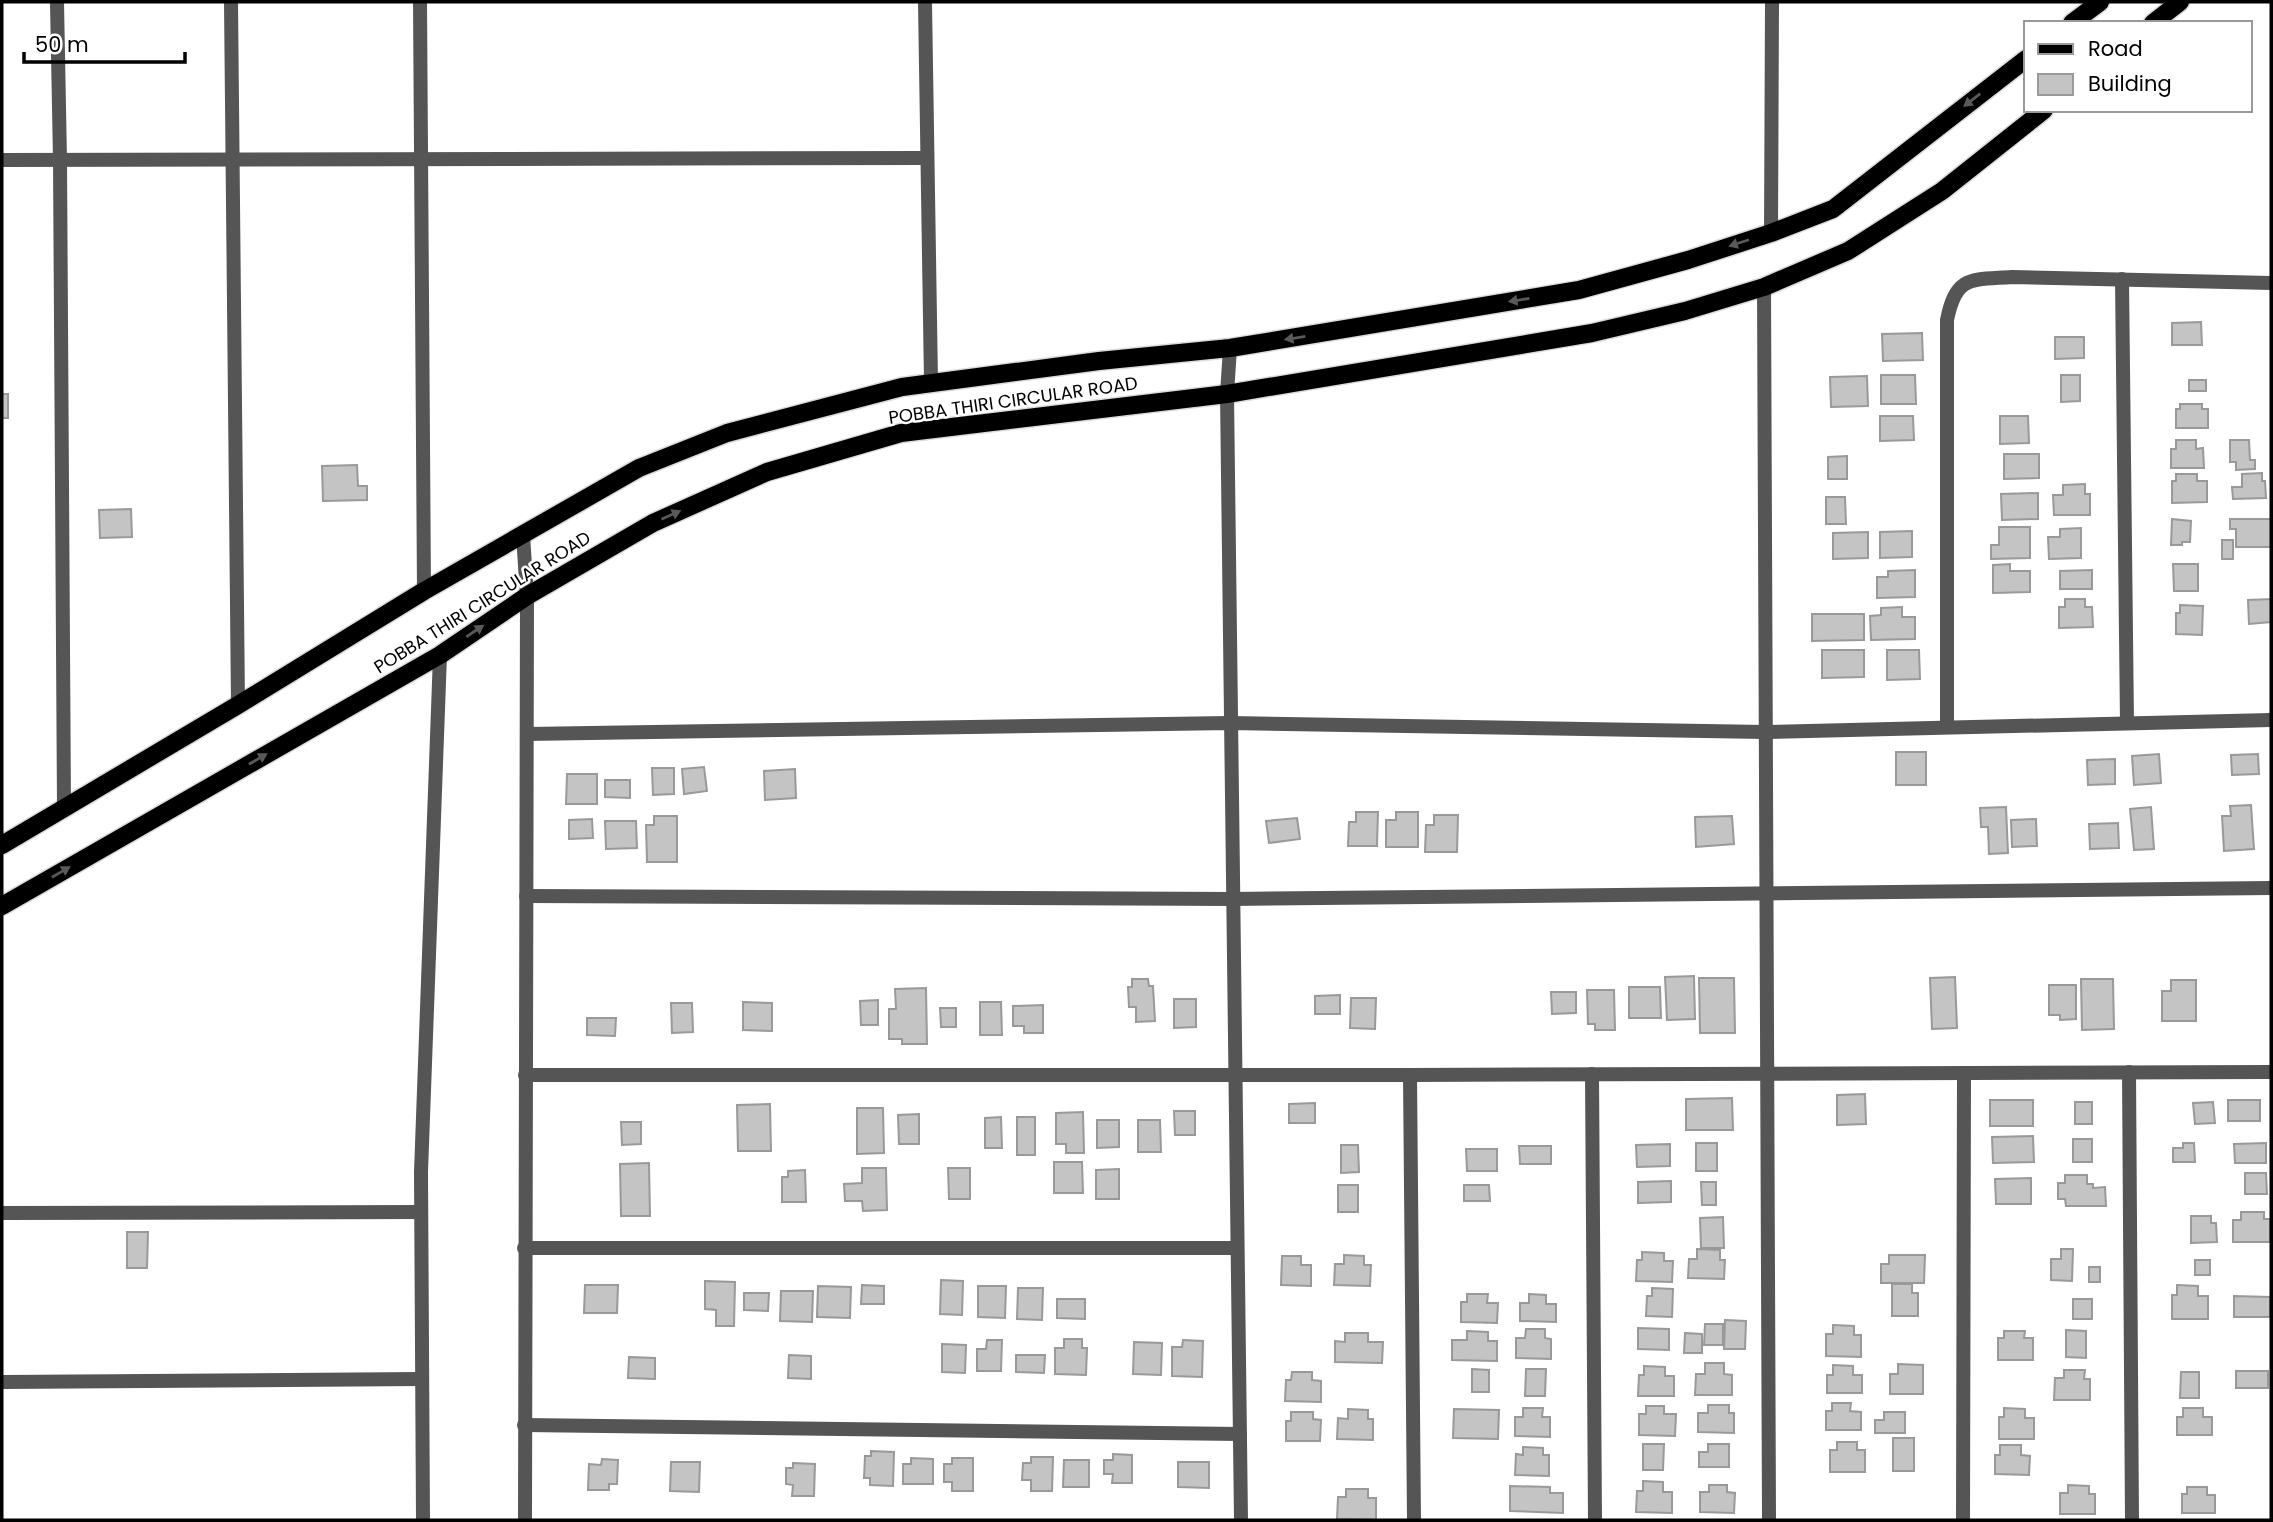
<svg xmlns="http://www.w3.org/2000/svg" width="2273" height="1522" viewBox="0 0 2273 1522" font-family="Poppins,sans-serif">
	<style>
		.building { fill: #c4c4c4; stroke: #999; stroke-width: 2 }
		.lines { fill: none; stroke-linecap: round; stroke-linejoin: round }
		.primary-casing { stroke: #dbdbdb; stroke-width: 21 }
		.minor { stroke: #555; stroke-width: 14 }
		.primary { stroke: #000; stroke-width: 18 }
		.oneway { fill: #595959 }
		.labels { text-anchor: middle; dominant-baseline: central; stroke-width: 5; stroke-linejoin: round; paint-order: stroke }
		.street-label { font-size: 18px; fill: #000; stroke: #fff }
	</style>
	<rect width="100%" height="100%" fill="#fff"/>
	<!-- building -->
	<g class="building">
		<path d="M2201,322L2202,345H2172V323Z"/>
		<path d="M1922,333L1923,360L1883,361L1882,334Z"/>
		<path d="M2055,337H2084V358L2055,359Z"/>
		<path d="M1881,375H1915L1916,404H1881Z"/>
		<path d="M2061,375H2080V401L2061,402Z"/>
		<path d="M1867,376L1868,406L1831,407L1830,377Z"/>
		<rect x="2189" y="380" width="17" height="11"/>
		<rect x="2" y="394" width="6" height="24"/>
		<path d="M2180,404H2202V409H2208V428H2176V409H2180Z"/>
		<path d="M1880,416H1913L1914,440L1880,441Z"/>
		<path d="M2000,416H2028L2029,443L2000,444Z"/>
		<path d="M2176,440H2196V449L2203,448L2204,468H2171V449H2176Z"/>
		<path d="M2230,440H2249L2250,460H2255V469L2236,470V462H2230Z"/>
		<path d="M2004,454H2039V478L2004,479Z"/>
		<path d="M1847,456V479H1828V457Z"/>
		<path d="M357,465L358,486H367V500L323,501L322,466Z"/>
		<path d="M2262,473V481H2265L2266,498L2233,499L2232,487H2242V474Z"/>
		<path d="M2176,474H2197V481H2207V502L2172,503V481H2176Z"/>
		<path d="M2085,484V494H2090V515H2054L2053,495H2063V485Z"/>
		<path d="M2038,493V519L2002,520L2001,494Z"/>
		<path d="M1826,497H1845L1846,524H1826Z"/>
		<path d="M131,509L132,537L100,538L99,510Z"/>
		<path d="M2172,519L2191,521L2190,542H2182V545H2171Z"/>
		<path d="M2230,519H2271V547H2236V529H2230Z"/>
		<path d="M1999,527H2030V558L1991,559V545H1999Z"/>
		<path d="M2081,528V558L2049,559L2048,537H2060V529Z"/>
		<path d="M1912,531V557L1880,558V532Z"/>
		<path d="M1868,532V558L1833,559V533Z"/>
		<rect x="2222" y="540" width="11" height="19"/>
		<path d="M2010,564V571H2030V592L1993,593V565Z"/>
		<path d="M2173,564H2198V591H2174Z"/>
		<path d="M1915,570V597L1877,598V577H1888V571Z"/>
		<path d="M2092,570V589H2060V571Z"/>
		<path d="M2065,599H2085V607H2092L2093,627L2059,628V607H2065Z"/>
		<path d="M2271,599V622L2249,624L2248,600Z"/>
		<path d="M2180,605L2203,606L2202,635L2176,634V613H2180Z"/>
		<path d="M1902,607V617H1915V639L1871,640L1870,616L1881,615V608Z"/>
		<path d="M1812,614H1864V640L1812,641Z"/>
		<path d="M1822,650H1864V677L1822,678Z"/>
		<path d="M1887,650H1919L1920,679L1887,680Z"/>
		<rect x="1896" y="752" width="30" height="33"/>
		<path d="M2159,754L2161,783L2134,785L2132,756Z"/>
		<path d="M2258,754L2259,774L2232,775L2231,755Z"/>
		<path d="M2115,759V784L2088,785L2087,760Z"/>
		<path d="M704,767L707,791L684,794L682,769Z"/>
		<path d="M652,768H674V794L653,795Z"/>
		<path d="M795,769L796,798L765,800L764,771Z"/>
		<path d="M567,774H597V804H566Z"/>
		<path d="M605,780H630V798L605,797Z"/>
		<path d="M2251,805L2254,849L2224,851L2222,816H2231L2230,806Z"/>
		<path d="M2006,807L2008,853L1989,854L1988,827H1981L1980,808Z"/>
		<path d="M2151,807L2154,849L2134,850L2130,809Z"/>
		<path d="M1356,812H1378L1377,846H1348L1349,822H1356Z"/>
		<path d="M1396,812H1418V847H1386V820H1396Z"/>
		<path d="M1434,815H1458L1457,852H1425L1426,825H1434Z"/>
		<path d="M654,816H677V862H647L646,825H654Z"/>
		<path d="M1732,816L1734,844L1696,847L1695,817Z"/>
		<path d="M1297,818L1300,839L1269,843L1266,821Z"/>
		<path d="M592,819L593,838L569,839V820Z"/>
		<path d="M2036,819L2037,846L2012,847L2011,820Z"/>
		<path d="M605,821H636L637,848L606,849Z"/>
		<path d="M2118,823L2119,848L2090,849L2089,824Z"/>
		<path d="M1694,976L1695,1019L1667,1020L1665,977Z"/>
		<path d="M1955,977L1957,1028L1932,1029L1930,978Z"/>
		<path d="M1699,978H1734L1735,1033H1700Z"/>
		<path d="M1132,979H1148L1149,986H1153L1155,1021L1136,1022V1007H1129L1128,987H1132Z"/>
		<path d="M2081,979H2113L2114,1029L2082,1030Z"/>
		<path d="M2171,980H2196V1021H2162V991H2171Z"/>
		<path d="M2049,985H2076V1019L2060,1020V1015H2049Z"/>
		<path d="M1629,987H1660L1661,1018H1629Z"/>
		<path d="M926,988L927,1044H902V1039H889V1009H896L895,989Z"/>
		<path d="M1587,990H1614L1615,1030H1595V1024H1588Z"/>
		<path d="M1551,992H1576V1013L1552,1014Z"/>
		<path d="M1340,995V1014H1315V996Z"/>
		<path d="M1351,998H1376L1375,1029L1350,1028Z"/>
		<path d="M1174,999H1196V1027L1174,1028Z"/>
		<path d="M878,1000V1025H861L860,1001Z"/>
		<path d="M743,1002L772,1003V1031L743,1030Z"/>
		<path d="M980,1002H1001L1002,1035H980Z"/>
		<path d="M671,1003H692L693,1032L672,1033Z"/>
		<path d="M1043,1005V1033H1024V1026H1013V1006Z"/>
		<path d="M940,1008H956V1027H941Z"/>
		<path d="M587,1018H616L615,1036L587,1035Z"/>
		<path d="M1865,1094L1866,1124L1837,1125V1095Z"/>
		<path d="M1732,1098L1733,1130H1686V1099Z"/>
		<rect x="1990" y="1100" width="43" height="26"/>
		<rect x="2228" y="1100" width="32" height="21"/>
		<rect x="2075" y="1102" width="17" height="22"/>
		<path d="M2213,1102L2215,1123L2195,1124L2193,1103Z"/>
		<path d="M1315,1103V1123H1289V1104Z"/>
		<path d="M770,1104L771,1151H738L737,1105Z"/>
		<path d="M857,1108H883L884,1153L857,1154Z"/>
		<path d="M1174,1111H1195V1135H1175Z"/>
		<path d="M1083,1112L1084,1153H1066V1144H1056V1113Z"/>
		<path d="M919,1114V1144H899L898,1115Z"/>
		<path d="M1001,1117L1002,1148H985V1118Z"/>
		<rect x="1017" y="1117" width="18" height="38"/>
		<path d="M1097,1120H1119V1147L1097,1148Z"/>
		<path d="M1138,1120H1160L1161,1152H1138Z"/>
		<path d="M621,1122H641V1144L622,1145Z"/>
		<path d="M2033,1136L2034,1162L1993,1163L1992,1137Z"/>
		<rect x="2073" y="1139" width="19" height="23"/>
		<rect x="1696" y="1143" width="21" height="28"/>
		<path d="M2183,1143H2194L2195,1162H2173V1148H2183Z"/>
		<path d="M2266,1143V1163H2235L2234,1144Z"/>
		<path d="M1670,1144V1166L1637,1167L1636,1145Z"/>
		<path d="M1341,1145H1358L1359,1172L1341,1173Z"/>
		<path d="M1519,1146H1551V1164H1520Z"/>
		<path d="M1466,1149H1497V1171H1467Z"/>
		<path d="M1054,1162H1082L1083,1193H1054Z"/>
		<path d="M649,1163L650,1216H621L620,1164Z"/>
		<path d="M862,1168H886L887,1210L863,1211L862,1201H845L844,1184L862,1183Z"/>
		<path d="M948,1168H970V1199H949Z"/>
		<path d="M1119,1169V1199H1096V1170Z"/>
		<path d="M805,1170L806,1202H782V1177H788V1171Z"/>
		<path d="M2245,1173H2266L2267,1194H2245Z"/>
		<path d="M2065,1175H2087V1184H2093V1188L2105,1187L2106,1206H2066L2065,1199H2058V1183H2065Z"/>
		<path d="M2031,1178V1204H1996L1995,1179Z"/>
		<path d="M1671,1181V1202L1638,1203V1182Z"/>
		<path d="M1701,1182H1716V1205H1702Z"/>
		<rect x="1338" y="1185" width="20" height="27"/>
		<path d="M1464,1185H1489L1490,1201H1464Z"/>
		<path d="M2241,1212H2264V1219H2270V1242H2233V1220H2241Z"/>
		<path d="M2191,1216H2211V1223H2216L2217,1242L2191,1243Z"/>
		<path d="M1723,1217L1724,1248H1701L1700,1218Z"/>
		<path d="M127,1232H148L147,1268H127Z"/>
		<path d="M1697,1249L1720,1250V1260H1725L1724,1279L1688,1278L1689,1259H1697Z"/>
		<path d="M2061,1249H2073L2072,1281L2051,1280V1259H2061Z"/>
		<path d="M1642,1252L1664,1253V1261H1673L1672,1282L1636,1281L1637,1260H1642Z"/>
		<path d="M1344,1255L1364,1256V1265H1371L1370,1286L1334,1285L1335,1264H1344Z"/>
		<path d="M1889,1255H1925L1924,1283H1881V1264H1889Z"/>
		<path d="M1282,1256H1301V1265H1311V1286L1281,1285Z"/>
		<rect x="2195" y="1260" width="15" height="15"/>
		<rect x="2089" y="1267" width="11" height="15"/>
		<path d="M941,1280L963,1281L962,1315L940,1314Z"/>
		<path d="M705,1281L735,1282L734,1326H716V1310L705,1309Z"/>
		<path d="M1892,1284H1912V1293H1918V1316H1892Z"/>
		<path d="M585,1285H618L617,1313H584Z"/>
		<path d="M862,1285L884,1286V1304H861Z"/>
		<path d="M2177,1285L2198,1286V1296H2208V1319H2172V1295H2177Z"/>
		<path d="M818,1286L851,1287L850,1318L817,1317Z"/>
		<path d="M978,1286H1006L1005,1318L978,1317Z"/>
		<path d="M1018,1288H1043L1042,1320L1017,1319Z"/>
		<path d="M1652,1288L1673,1289L1672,1317L1646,1316L1647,1296H1652Z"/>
		<path d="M781,1291H813L812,1322L780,1321Z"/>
		<path d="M744,1293H769L768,1311L744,1310Z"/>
		<path d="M1467,1294H1488L1487,1303H1498L1497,1323L1461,1322V1302H1467Z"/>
		<path d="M1529,1294L1546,1295V1304H1556V1322L1520,1321V1303H1529Z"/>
		<path d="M2234,1296L2270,1297V1317H2234Z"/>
		<path d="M1057,1299H1085V1319L1057,1318Z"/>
		<rect x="2073" y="1299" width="19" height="20"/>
		<path d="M1725,1320L1746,1321L1745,1349H1724Z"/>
		<path d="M1705,1324H1723V1345H1704Z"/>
		<path d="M1833,1325L1854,1326V1335H1861V1357L1826,1356V1334H1833Z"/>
		<path d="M1638,1328L1669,1329V1350L1638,1349Z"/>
		<path d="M1526,1329H1545V1338L1551,1339V1359L1516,1358V1338H1525Z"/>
		<path d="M2066,1330L2086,1331V1358L2066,1357Z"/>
		<path d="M1467,1331L1488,1332V1341H1497V1361L1452,1360V1340H1467Z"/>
		<path d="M2004,1331H2025L2024,1338H2033V1360H1998V1338H2004Z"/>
		<path d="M1345,1333H1368V1342H1383L1382,1363L1335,1362V1341L1345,1342Z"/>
		<path d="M1685,1333L1702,1334V1353H1684Z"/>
		<path d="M1064,1339H1082V1348H1087L1086,1375L1055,1374V1348H1064Z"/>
		<path d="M987,1340H1002L1001,1371H977V1349H986Z"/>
		<path d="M1183,1340L1203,1341L1202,1377L1172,1376V1347H1182Z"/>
		<path d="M1134,1342L1162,1343L1161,1375L1133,1374Z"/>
		<path d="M942,1344L966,1345L965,1373L942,1372Z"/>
		<path d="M789,1355L811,1356V1379L788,1378Z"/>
		<path d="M1016,1355H1045L1044,1373L1016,1372Z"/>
		<path d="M629,1357L655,1358V1379L628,1378Z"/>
		<path d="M1705,1363H1724V1374L1732,1375V1395H1695L1696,1374H1705Z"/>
		<path d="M1898,1364L1923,1365V1394H1890V1374H1898Z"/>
		<path d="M1833,1365L1853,1366V1375H1862V1393H1827V1375H1833Z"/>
		<path d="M1644,1366L1665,1367V1376H1674V1396H1638L1639,1375H1644Z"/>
		<path d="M1472,1369L1489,1370V1392H1472Z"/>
		<path d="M1526,1369H1546L1545,1396H1525Z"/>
		<path d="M2064,1370H2085L2084,1379H2090V1400H2054L2055,1378H2064Z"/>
		<rect x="2236" y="1371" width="32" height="17"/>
		<path d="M1292,1372H1312V1380L1321,1381V1402L1285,1401L1286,1380H1291Z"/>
		<path d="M2181,1372H2199V1398H2180Z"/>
		<path d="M1832,1403H1851L1850,1411L1861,1412V1430H1826V1411H1832Z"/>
		<path d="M1708,1405H1729V1413H1734V1433L1698,1432V1413H1708Z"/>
		<path d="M1646,1406H1664V1414H1676L1675,1436L1639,1435V1414H1646Z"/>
		<path d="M1523,1408H1543L1542,1417H1550V1437L1515,1436V1417H1523Z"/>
		<path d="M2004,1408L2025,1409V1418H2034V1439H1999V1417H2004Z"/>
		<path d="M2183,1408H2203V1417H2212V1435H2177V1417H2183Z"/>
		<path d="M1348,1409L1368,1410V1419H1373V1440L1337,1439L1338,1418L1348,1419Z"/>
		<path d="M1454,1409L1499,1410L1498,1439L1453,1438Z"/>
		<path d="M1291,1412H1313V1419L1321,1420L1320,1441H1286V1421H1291Z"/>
		<path d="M1884,1412H1905V1433H1875V1420H1884Z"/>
		<rect x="1893" y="1438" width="21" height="33"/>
		<path d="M1837,1442H1857V1450H1865V1472H1830V1450H1837Z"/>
		<path d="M1643,1444H1664L1663,1470H1643Z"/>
		<path d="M1708,1444H1729V1467H1699V1452H1708Z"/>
		<path d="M2000,1445H2021V1455L2030,1456L2029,1475L1995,1474V1455H2000Z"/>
		<path d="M1523,1447L1543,1448V1455H1549V1476L1515,1475L1516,1454L1523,1455Z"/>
		<path d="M871,1451L894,1452L893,1486L870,1485V1478H864L865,1456H871Z"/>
		<path d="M1113,1454L1132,1455V1483H1112L1113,1474H1104V1460H1113Z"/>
		<path d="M1031,1457H1053L1052,1491H1031V1480H1022L1023,1463H1031Z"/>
		<path d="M911,1458L933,1459V1484H903V1464H911Z"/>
		<path d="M952,1458H973V1491H952V1482H944V1464H952Z"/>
		<path d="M602,1459L618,1460L617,1484H609V1490H588L589,1464L601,1465Z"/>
		<path d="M1064,1460H1089V1487H1063Z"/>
		<path d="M671,1462H700L699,1492L670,1491Z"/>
		<path d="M1178,1462H1209V1488L1178,1487Z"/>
		<path d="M793,1463L815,1464L814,1496H792L793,1485L786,1484V1468H793Z"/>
		<path d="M1643,1481L1663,1482V1492H1672V1513L1636,1512L1637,1491H1643Z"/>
		<path d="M1709,1485H1727V1492L1735,1493L1734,1513L1700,1512V1492H1709Z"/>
		<path d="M2068,1485L2089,1486V1494H2095V1514H2060V1493H2068Z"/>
		<path d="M1510,1486L1550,1487V1493H1563V1513L1510,1511Z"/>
		<path d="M2187,1487H2207V1495H2215V1513H2182V1494H2187Z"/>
		<path d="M1346,1489H1368V1498H1376V1520L1337,1519L1338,1497H1346Z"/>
	</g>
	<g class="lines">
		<defs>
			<g id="primary">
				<path d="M2072,23L2100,2"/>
				<path d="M2153,23L2180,2"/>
				<path d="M2,845L238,705L424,591L639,468L727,433L902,387L1099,361L1230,348L1579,290L1688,260L1771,233L1833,209L2026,59"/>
				<path d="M2,906L440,655L527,596L653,523L767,472L901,433L1227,394L1592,333L1685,311L1764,287L1848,251L1942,191L2044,110"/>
			</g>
		</defs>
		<!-- primary casing -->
		<use href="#primary" class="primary-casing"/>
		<!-- minor -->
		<g class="minor">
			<path d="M57,2L60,160L64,808"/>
			<path d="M231,2L238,705"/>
			<path d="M420,2L424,591"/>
			<path d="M925,2L931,382"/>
			<path d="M2,160L926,158"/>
			<path d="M1771,233L1772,2"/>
			<path d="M2122,279L2127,723"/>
			<path d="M1764,287L1769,1520"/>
			<path d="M1230,348L1227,394L1241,1520"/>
			<path d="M523,535L527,596L525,1520"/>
			<path d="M1947,727V320C1956,275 1971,280 2012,277L2271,283"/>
			<path d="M527,734L1230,723L1765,732L2271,720"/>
			<path d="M526,896L1233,899L2271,888"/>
			<path d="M2129,1072L2132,1520"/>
			<path d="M1592,1074L1595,1520"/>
			<path d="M525,1075H1410L2271,1072"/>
			<path d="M1410,1075L1414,1520"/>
			<path d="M2,1213L421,1212"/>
			<path d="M524,1248H1237"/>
			<path d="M2,1382L422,1379"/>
			<path d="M524,1425L1240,1434"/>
			<path d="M423,1520L421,1172L440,655"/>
			<path d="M1963,1520L1964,1073"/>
		</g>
		<!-- primary -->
		<use href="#primary" class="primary"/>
	</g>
	<!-- one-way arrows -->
	<defs><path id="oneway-solid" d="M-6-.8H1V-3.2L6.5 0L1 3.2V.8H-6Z" transform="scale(1.75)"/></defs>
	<g class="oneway">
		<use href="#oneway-solid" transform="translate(1972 100) rotate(142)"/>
		<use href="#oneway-solid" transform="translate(1739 243) rotate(162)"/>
		<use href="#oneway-solid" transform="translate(1519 300) rotate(171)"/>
		<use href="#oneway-solid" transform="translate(1295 338) rotate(171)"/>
		<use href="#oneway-solid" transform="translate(671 515) rotate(-24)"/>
		<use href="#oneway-solid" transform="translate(475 631) rotate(-34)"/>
		<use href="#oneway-solid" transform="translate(258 759) rotate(-30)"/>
		<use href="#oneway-solid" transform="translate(61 872) rotate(-30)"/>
	</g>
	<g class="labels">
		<!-- street labels -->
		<g class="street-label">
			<text transform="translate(1013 400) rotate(-8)">POBBA THIRI CIRCULAR ROAD</text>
			<text transform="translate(482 602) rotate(-32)">POBBA THIRI CIRCULAR ROAD</text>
		</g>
	</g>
	<!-- border -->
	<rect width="2273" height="1522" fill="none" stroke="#000000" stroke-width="7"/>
	<!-- legend -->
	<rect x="2024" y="21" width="228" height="91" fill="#ffffff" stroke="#999999" stroke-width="2"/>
	<rect x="2038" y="44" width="35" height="10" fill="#000000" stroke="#999999" stroke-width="2"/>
	<text x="2088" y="56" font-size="21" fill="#000000">Road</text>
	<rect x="2038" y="74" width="35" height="21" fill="#c4c4c4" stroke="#999999" stroke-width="2"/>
	<text x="2088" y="91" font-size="21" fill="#000000">Building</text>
	<!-- scale -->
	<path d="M24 52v10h161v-10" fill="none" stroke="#000000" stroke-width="3.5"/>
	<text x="35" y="52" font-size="21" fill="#000000" stroke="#ffffff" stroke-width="5" paint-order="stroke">50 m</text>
</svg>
